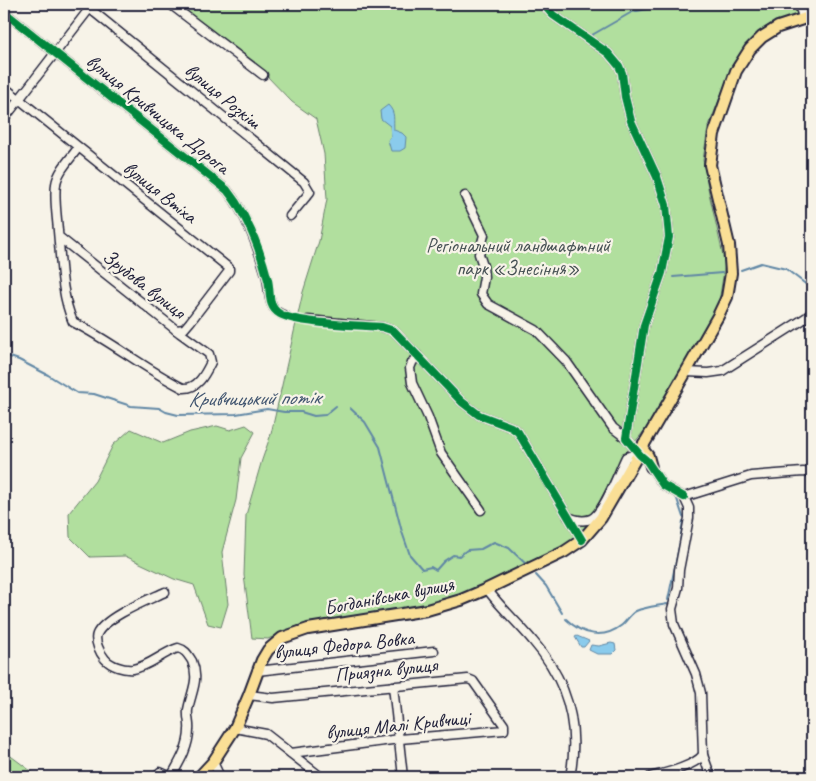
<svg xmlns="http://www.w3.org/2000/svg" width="816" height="781" viewBox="0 0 816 781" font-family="Caveat,sans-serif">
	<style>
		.green { fill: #b1df9e; stroke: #6a806c }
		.water { fill: #8acbec; stroke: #6087a5 }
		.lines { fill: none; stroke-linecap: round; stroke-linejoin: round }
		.stream { stroke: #6087a5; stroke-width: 2 }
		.minor-tunnel { stroke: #ccc9c5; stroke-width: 8; stroke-dasharray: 8 4; stroke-linecap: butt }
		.minor-casing { stroke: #22223b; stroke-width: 11 }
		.major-casing { stroke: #22223b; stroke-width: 14 }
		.minor { stroke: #f7f3e8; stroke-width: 8 }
		.major { stroke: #fadf96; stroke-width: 10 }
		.cycleway-casing { stroke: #f7f3e8; stroke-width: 11 }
		.cycleway { stroke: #00873e; stroke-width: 8 }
		.labels { text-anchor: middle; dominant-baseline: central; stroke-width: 4.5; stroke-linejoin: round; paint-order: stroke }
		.street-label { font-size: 20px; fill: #22223b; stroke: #f7f3e8 }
		.park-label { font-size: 20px; fill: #465154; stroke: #f7f3e8 }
		.water-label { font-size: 21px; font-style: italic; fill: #415570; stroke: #f7f3e8 }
	</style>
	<rect width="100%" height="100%" fill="#f7f3e8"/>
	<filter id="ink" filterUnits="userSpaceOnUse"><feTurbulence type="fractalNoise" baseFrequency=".02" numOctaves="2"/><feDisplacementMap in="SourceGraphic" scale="10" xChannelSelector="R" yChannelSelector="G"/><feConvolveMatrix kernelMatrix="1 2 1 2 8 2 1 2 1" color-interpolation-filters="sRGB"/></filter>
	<g filter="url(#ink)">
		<!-- green -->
		<g class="green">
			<path d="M175,4H798V16L752,41L734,62L708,128L703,160L709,193L725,264L719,302L692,353L645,430L622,457L587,527L567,544L478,589L428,605L300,625L268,639L252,638L244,575L246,515L262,460L271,434L303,292L319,241L327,199L324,154L316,119L292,102L265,74Z"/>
			<path d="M246,425L255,432L241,458L236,500L222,552L228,604L221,627L208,624L194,585L174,579L125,556L90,557L70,537L69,513L95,481L113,445L131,429L163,443L190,432L217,426L230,430Z"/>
			<path d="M4,751L39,777H11L4,771Z"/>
		</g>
		<!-- water -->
		<g class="water">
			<path d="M388,105C396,113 393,119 394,130L402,133L406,137L405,148L400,151H391L388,140L391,136L390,126L381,119L380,111Z"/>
			<path d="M577,636L589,641L584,647H581L575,637Z"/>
			<path d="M611,643L615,644L616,650L612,654H597L589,650L591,645L599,646Z"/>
		</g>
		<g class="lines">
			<!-- stream -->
			<g class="stream">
				<path d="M592,35L632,12L672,4L686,7L698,4"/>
				<path d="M741,270L761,263L786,269L812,289"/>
				<path d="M673,277L722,273"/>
				<path d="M4,355L19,360L48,375L77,393L94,394L131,406L159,408L166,412L178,415L236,414L267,409L284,412H301L314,416L325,415L336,406"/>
				<path d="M350,408L365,422L380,447L402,532L410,555L422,569L431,567L436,570L444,561L453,555L459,556L467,550L481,549L494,542L509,548L528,566"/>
				<path d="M676,496L683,517"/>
				<path d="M536,575L546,586L562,613"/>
				<path d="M668,600L680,542L683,521"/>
				<path d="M566,619C582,635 603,640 622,625C627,621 630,614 636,611C645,607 657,606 667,604"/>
			</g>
			<!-- minor-tunnel -->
			<path class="minor-tunnel" d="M286,316L308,320"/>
			<defs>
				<g id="minor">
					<path d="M170,4L263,75"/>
					<path d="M543,4L553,15L608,53L619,66L622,73L625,97L631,121L657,177L666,205L669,237L662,273L644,325L626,438L640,455L647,461L663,485L684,497"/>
					<path d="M799,4L803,18"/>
					<path d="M89,8L304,182L310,192L290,216"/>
					<path d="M4,12L227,190C247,215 258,247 267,278C269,287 268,296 272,305C274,311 280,314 286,316"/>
					<path d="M4,87L229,268V271L190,322L184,329L176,330"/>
					<path d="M4,119L93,4"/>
					<path d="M465,196L484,235L479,254L483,266L484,277L481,294L488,304L536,330L566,361L613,428L626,438"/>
					<path d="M59,237L180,333L209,354L211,362C205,374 198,389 183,388C145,369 111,341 73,322C61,294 61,262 58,231C57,216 54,199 56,184C58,171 70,159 78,148"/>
					<path d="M308,320L382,327L394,331L462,402L479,415L511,427L518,432L582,540"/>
					<path d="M417,355L412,363L410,368L412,383L428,417L441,453L481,510"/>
					<path d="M686,372L708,373L722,371L807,317L812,312"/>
					<path d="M684,497L689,508V518L679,570L678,588L672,609L674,624L696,674L701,693L703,755L711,777"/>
					<path d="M684,497L751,476L803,472L812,473"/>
					<path d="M568,517C575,520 583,522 591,519C604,513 619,471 626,457L639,453"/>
					<path d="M487,589C501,608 518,623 533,641C567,680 580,726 570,777"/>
					<path d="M257,671L434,651"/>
					<path d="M393,686L403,777"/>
					<path d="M249,695L273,698L468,679L473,681L504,725V730L400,739L291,753"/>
					<path d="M235,728L266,734L321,777"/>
					<path d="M213,762L220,777"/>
					<path d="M163,777L160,772L171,777C179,763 189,747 189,730C190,724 187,717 188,710C191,692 200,680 192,661C188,655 186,650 178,648C162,653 150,666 133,669C124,670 111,666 105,659C100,653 94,641 97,634C105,617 148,600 165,592"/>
					<path d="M650,777C665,773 693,767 703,755"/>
				</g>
				<g id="major">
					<path d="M644,443L643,450L648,456L651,467"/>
					<path d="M199,777L213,762L235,728L249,695L262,660L268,650L282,638L308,629L427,610L461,600L487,589L564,552L582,540L601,518L686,372L718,316L727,297L731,273L729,245L710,165L714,134L736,71L750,49L762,37L778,27L812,16"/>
				</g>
			</defs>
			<!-- minor casing -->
			<use href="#minor" class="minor-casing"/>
			<!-- major casing -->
			<use href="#major" class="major-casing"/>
			<!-- minor -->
			<use href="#minor" class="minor"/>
			<!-- major -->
			<use href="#major" class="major"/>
			<defs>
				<g id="cycleway">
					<path d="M543,4L553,15L608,53L619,66L622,73L625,97L631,121L657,177L666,205L669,237L662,273L644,325L626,438L640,455L647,461L663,485L684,497"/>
					<path d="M4,12L227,190C247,215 260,249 268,280C271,292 267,307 280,314C298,324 360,325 382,327L394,331L462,402L479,415L511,427L518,432L582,540"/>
				</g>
			</defs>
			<!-- cycleway casing -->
			<use href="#cycleway" class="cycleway-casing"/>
			<!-- cycleway -->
			<use href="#cycleway" class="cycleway"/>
		</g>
	</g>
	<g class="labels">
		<!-- street labels -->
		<g class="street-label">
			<text transform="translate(223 96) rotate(39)">вулиця Розкіш</text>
			<text transform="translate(158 114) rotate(39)">вулиця Кривчицька Дорога</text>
			<text transform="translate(160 192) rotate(38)">вулиця Втіха</text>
			<text transform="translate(144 284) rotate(38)">Зрубова вулиця</text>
			<text transform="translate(389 596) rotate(-11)">Богданівська вулиця</text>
			<text transform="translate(344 645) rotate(-6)">вулиця Федора Вовка</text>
			<text transform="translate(386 670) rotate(-6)">Приязна вулиця</text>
			<text transform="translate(398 725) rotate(-6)">вулиця Малі Кривчиці</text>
		</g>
		<!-- park labels -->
		<g class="park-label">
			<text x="518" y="245">Регіональний ландшафтний<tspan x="518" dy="23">парк «Знесіння»</tspan></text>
		</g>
		<!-- water labels -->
		<g class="water-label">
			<text transform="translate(254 398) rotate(-1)">Кривчицький потік</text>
		</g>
	</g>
	<!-- margin -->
	<rect width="816" height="781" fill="none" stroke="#f7f3e8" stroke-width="20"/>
	<rect x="10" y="10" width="796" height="761" fill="none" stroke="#22223b" stroke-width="2" filter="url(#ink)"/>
</svg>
